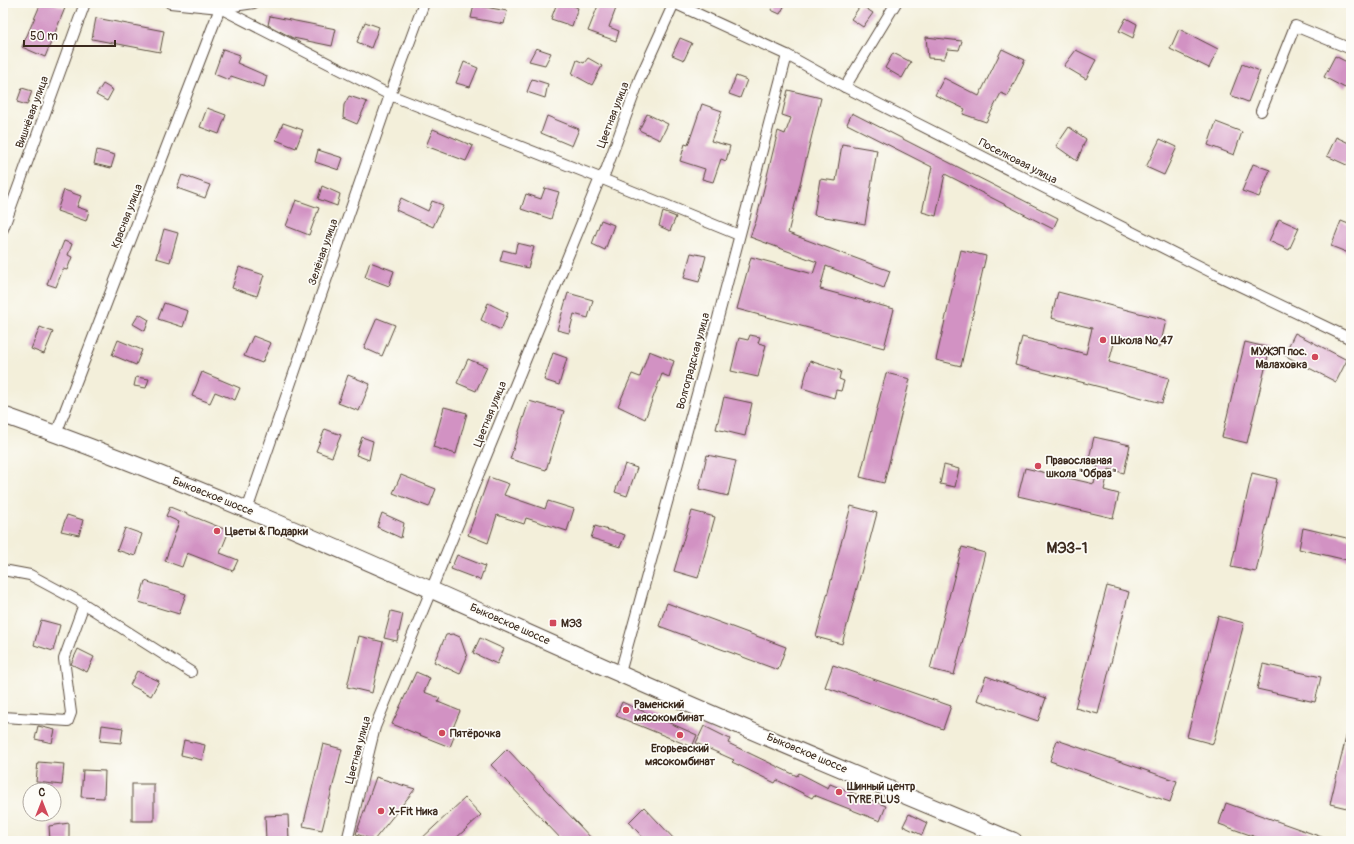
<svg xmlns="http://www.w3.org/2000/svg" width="1354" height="844" viewBox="0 0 1354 844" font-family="Pangolin,sans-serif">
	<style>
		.building { fill: #d292c3 }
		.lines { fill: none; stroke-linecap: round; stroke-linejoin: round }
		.street-casing { stroke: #57483a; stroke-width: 12 }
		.primary-casing { stroke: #57483a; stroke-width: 18 }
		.street { stroke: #fff; stroke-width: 10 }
		.primary { stroke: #fff; stroke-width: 16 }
		.poi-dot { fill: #d1495b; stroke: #fdfcf7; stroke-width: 1.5 }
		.labels { text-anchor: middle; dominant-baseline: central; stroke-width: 3.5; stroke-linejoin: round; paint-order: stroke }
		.street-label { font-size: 11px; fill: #3b2a1e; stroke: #fdfcf7 }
		.poi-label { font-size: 11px; font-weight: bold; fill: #3b2a1e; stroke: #fdfcf7; text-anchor: start }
		.district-label { font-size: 15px; font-weight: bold; fill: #3b2a1e; stroke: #fdfcf7 }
	</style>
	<rect width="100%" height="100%" fill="#fdfcf7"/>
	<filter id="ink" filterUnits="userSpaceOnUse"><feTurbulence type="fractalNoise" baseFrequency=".025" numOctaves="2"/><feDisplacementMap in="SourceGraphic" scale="8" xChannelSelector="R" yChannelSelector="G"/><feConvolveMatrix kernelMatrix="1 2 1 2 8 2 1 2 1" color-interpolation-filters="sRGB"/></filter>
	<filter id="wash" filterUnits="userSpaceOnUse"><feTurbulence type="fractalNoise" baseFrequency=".012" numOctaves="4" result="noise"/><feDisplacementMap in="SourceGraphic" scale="16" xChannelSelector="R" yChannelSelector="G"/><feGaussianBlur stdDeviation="0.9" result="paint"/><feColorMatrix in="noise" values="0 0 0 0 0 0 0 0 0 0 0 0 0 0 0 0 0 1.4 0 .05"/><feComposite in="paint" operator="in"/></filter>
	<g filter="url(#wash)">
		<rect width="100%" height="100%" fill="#f3efda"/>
		<g id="blocks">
			<!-- building -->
			<g class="building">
				<path d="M41,3H53L65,8L45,57L22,47Z"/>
				<path d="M557,3H567L578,8L572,26L551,19Z"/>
				<path d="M599,3H618L609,27L619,31L616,41L588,31Z"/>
				<path d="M774,3H786L780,14L771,10Z"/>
				<path d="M474,5L507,11L504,24L471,18Z"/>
				<path d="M861,5L873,13L863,27L851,19Z"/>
				<path d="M270,16L336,29L332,46L293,38L268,25Z"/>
				<path d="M96,18L164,31L160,52L92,39Z"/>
				<path d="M1126,18L1137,24L1133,38L1119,31Z"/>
				<path d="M365,22L379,27L371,48L357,42Z"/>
				<path d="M1179,29L1218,49L1209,68L1170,49Z"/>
				<path d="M926,37L962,41L959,50L948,49L944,59L928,58Z"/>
				<path d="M680,38L692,43L684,60L672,55Z"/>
				<path d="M536,48L551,53L545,65L529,61Z"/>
				<path d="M223,49L240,55L237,63L267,76L264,87L231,76L229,80L214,74Z"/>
				<path d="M1002,49L1025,60L1008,96L1001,93L986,122L963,114L965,109L935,95L944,78L979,96Z"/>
				<path d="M1076,50L1096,60L1086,79L1064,66Z"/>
				<path d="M893,53L911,62L902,78L885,68Z"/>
				<path d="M1335,56L1351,64V77L1345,88L1324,77Z"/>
				<path d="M588,58L602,66L592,85L572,74L577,60L584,63Z"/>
				<path d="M464,62L478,68L470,87L456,83Z"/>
				<path d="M1242,64L1260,71L1248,102L1230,95Z"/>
				<path d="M736,76L747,80L740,98L729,94Z"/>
				<path d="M532,79L548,84L545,98L527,92Z"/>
				<path d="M103,84L113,90L107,101L96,95Z"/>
				<path d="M22,88L32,91L27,105L17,102Z"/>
				<path d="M788,90L821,98L788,233L890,271L884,288L826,266L820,289L894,309L884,348L737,309L751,257L813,274L817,262L750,237L756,221L778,131L785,134L791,118L782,115Z"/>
				<path d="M349,96L367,102L357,124L343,118L344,105Z"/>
				<path d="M702,104L722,111L711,141L730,146L726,161L721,159L713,182L702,179L705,169L680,161L685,144L688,145Z"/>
				<path d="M207,108L226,115L219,134L200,127Z"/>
				<path d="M852,113L1058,218L1053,229L945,174L936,216L922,212L932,167L847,124Z"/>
				<path d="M647,114L668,124L660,140L639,130Z"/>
				<path d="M547,116L579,129L572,146L541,133Z"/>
				<path d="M1216,122L1242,132L1234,155L1208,145Z"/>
				<path d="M283,123L303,130L296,148L276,140Z"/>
				<path d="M1069,127L1086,139L1077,161L1056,146Z"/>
				<path d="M433,129L473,146L466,161L426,146Z"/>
				<path d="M1336,137L1351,144V167L1327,156Z"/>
				<path d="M1160,139L1177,147L1164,175L1146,167Z"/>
				<path d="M842,144L877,150L865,224L814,215L820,179L836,181Z"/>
				<path d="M97,150L115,155L111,168L94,164Z"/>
				<path d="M318,150L343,158L339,170L315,162Z"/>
				<path d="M1253,164L1270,170L1259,197L1242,191Z"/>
				<path d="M182,175L210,185L205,198L177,188Z"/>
				<path d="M322,186L340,194L337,206L318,199Z"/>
				<path d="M545,188L559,192L551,219L521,209L526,194L541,199Z"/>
				<path d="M64,190L81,196L77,207L89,211L86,221L57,211Z"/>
				<path d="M401,198L428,211L432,201L443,205L433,227L396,210Z"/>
				<path d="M296,200L319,208L309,235L286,226Z"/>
				<path d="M663,212L676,217L670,231L659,226Z"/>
				<path d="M1279,219L1299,228L1289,250L1269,241Z"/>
				<path d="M601,220L614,225L605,250L592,244Z"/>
				<path d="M1341,221L1351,225V254L1331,246Z"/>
				<path d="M164,229L178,233L170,262L156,258Z"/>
				<path d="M64,241L72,244L68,255L72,257L67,270L63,269L56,287L47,284Z"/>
				<path d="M517,243L534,247L528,268L500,261L503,250L515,253Z"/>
				<path d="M961,250L986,256L961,366L936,360Z"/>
				<path d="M691,253L706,256L699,282L684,278Z"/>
				<path d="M370,262L394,271L389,286L365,277Z"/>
				<path d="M239,267L264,275L257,296L232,288Z"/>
				<path d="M1058,292L1166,320L1160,347L1116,336L1109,362L1169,378L1162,403L1015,365L1022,337L1086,354L1092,328L1051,318Z"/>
				<path d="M568,293L593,300L588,318L574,314L569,333L557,330Z"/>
				<path d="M164,303L188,311L183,327L158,319Z"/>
				<path d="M488,303L508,313L501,330L481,320Z"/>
				<path d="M139,314L149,320L145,331L133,324Z"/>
				<path d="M377,318L395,325L382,356L364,348Z"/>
				<path d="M40,327L53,332L44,354L31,349Z"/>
				<path d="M1295,333L1347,360L1336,382L1284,355Z"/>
				<path d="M750,335L760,337L758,343L766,345L758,377L731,371L739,338L748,340Z"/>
				<path d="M253,336L271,343L262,363L244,356Z"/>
				<path d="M118,340L142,350L136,365L112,355Z"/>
				<path d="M1245,342L1270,348L1247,443L1222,437Z"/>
				<path d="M649,351L674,361L669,377L662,374L645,419L618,406L632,374L640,377Z"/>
				<path d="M553,353L567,358L559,385L544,380Z"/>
				<path d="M468,359L487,367L476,391L457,383Z"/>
				<path d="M810,361L841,371L839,379L844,381L841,391L836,390L834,398L802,388Z"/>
				<path d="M202,372L240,388L235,400L215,392L210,403L192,396Z"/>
				<path d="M886,373L910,379L884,483L860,477Z"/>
				<path d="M348,375L370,384L359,411L338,403Z"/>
				<path d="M136,377L149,379L146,388L134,386Z"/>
				<path d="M724,397L752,403L745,436L716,429Z"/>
				<path d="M529,401L564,411L546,470L510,459Z"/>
				<path d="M444,407L467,413L456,454L433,447Z"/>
				<path d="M325,429L341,435L332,457L316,451Z"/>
				<path d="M362,437L373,441L369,460L356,455Z"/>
				<path d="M1094,437L1130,445L1124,473L1109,469L1104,490L1119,494L1113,518L1018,496L1025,468L1094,484L1098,466L1088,463Z"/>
				<path d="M707,455L736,461L728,496L699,489Z"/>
				<path d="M625,464L637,468L627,496L615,492Z"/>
				<path d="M944,465L959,469L955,487L940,484Z"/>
				<path d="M1252,473L1277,479L1256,572L1231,567Z"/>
				<path d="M401,475L436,489L429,507L393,493Z"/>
				<path d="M489,477L509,484L504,495L545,509L548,501L574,509L567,531L526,518L524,524L497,515L488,543L468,535Z"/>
				<path d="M851,506L877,513L842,644L816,637Z"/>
				<path d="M170,507L229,531L220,553L238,560L233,571L187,553L182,567L165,561L179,522L166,516Z"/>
				<path d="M692,511L715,517L698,578L674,571Z"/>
				<path d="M382,513L404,523L401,538L377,527Z"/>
				<path d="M67,515L83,520L79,535L61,531Z"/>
				<path d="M595,526L625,535L620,547L591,538Z"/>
				<path d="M125,528L142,534L135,556L117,550Z"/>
				<path d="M1303,528L1351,539V561L1299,549Z"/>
				<path d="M962,547L985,553L954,675L930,669Z"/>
				<path d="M457,555L485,566L480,580L451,569Z"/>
				<path d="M145,581L186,594L179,614L139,602Z"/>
				<path d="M1107,586L1129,592L1098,714L1075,708Z"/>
				<path d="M667,603L786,647L778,670L659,626Z"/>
				<path d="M391,611L403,614L397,641L384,638Z"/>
				<path d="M1218,616L1244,623L1213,744L1187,737Z"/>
				<path d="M41,620L60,625L53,651L34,645Z"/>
				<path d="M453,634L460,637L467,657L460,674L434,662L446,635Z"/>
				<path d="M359,636L383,642L372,693L347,687Z"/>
				<path d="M480,638L504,649L497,664L473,653Z"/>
				<path d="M78,649L94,657L87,672L71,664Z"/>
				<path d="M1263,664L1321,677L1315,702L1257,689Z"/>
				<path d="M833,665L951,706L943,729L825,687Z"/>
				<path d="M137,671L159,681L151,696L130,685Z"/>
				<path d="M416,672L430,678L424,692L440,698L438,702L460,711L450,735L454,737L450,747L392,724Z"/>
				<path d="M986,676L1046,698L1038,721L977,700Z"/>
				<path d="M622,702L697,735L692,747L616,716Z"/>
				<path d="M102,725L123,728L121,743L100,741Z"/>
				<path d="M38,726L55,730L52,743L35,739Z"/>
				<path d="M704,726L730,739L728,743L797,776L799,773L828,788L830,784L886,806L880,821L814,795L812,798L777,780L775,783L732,762L734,760L696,743Z"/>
				<path d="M1347,733H1351V809L1330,804Z"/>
				<path d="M184,740L205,745L202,760L181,755Z"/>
				<path d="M1057,740L1177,781L1170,802L1050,761Z"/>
				<path d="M323,744L342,749L322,830L303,826Z"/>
				<path d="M507,749L594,841H563L491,765Z"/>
				<path d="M38,762L64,764L62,785L36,782Z"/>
				<path d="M83,770L105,771L104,798L81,797Z"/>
				<path d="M376,777L415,789L374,840L356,834Z"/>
				<rect x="132" y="784" width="22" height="37"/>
				<path d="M465,798L481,815L453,841H419Z"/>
				<path d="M1226,803L1330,840V841H1267L1219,824Z"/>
				<path d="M644,807L676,841H646L629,822Z"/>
				<path d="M909,814L927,823L922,835L903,826Z"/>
				<path d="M288,815L289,841H266L265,816Z"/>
				<path d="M69,823V841H50L49,826Z"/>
			</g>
		</g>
	</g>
	<g filter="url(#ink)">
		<use href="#blocks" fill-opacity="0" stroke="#57483a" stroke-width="1"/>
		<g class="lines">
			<defs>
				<g id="street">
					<path d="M170,3L220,8L254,3"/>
					<path d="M674,3L787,55L845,87L1215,274L1351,339"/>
					<path d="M220,8L390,95L600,178L739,235"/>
					<path d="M845,87L896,3"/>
					<path d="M1261,111L1295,26L1351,49"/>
					<path d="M3,229L85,3"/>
					<path d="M56,434L220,8L219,3"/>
					<path d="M247,510L390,95L424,3"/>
					<path d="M3,570L30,575L84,604L191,672"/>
					<path d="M620,673L718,318L787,55"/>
					<path d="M3,717L68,721L71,713L64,659L84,604"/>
					<path d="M347,841L375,727L600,178L605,173L640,78L674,3"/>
				</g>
				<path id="primary" d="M3,415C213,489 415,583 618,673C749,731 882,786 1014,841"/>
			</defs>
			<!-- street casing -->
			<use href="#street" class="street-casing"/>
			<!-- primary casing -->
			<use href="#primary" class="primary-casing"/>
			<!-- street -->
			<use href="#street" class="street"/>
			<!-- primary -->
			<use href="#primary" class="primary"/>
		</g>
	</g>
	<!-- markers -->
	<g class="poi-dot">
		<circle cx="1103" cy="340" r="4"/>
		<circle cx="1315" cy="357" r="4"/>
		<circle cx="1038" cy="466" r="4"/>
		<circle cx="217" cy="531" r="4"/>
		<rect x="549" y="619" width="8" height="8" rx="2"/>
		<circle cx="626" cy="710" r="4"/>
		<circle cx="442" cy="733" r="4"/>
		<circle cx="680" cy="735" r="4"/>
		<circle cx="839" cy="792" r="4"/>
		<circle cx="381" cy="811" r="4"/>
	</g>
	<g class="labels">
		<!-- street labels -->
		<g class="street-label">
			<text transform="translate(32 112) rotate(-70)">Вишнёвая улица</text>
			<text transform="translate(613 115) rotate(-69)">Цветная улица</text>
			<text transform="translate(1018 161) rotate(27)">Поселковая улица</text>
			<text transform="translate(127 216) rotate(-69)">Красная улица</text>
			<text transform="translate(323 252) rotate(-71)">Зелёная улица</text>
			<text transform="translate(693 361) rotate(-75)">Волгоградская улица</text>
			<text transform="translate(490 414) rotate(-68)">Цветная улица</text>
			<text transform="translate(213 496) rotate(22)">Быковское шоссе</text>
			<text transform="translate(510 624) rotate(24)">Быковское шоссе</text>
			<text transform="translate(358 750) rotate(-75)">Цветная улица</text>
			<text transform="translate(807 753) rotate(23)">Быковское шоссе</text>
		</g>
		<!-- poi labels -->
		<g class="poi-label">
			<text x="1111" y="340">Школа № 47</text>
			<text x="1307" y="351" text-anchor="end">МУЖЭП пос.<tspan x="1307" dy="13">Малаховка</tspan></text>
			<text x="1046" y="460">Православная<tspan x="1046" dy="13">школа "Образ"</tspan></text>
			<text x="225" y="531">Цветы &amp; Подарки</text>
			<text x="561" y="623">МЭЗ</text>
			<text x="634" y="704">Раменский<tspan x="634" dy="13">мясокомбинат</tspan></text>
			<text x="450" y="733">Пятёрочка</text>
			<text x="680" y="748" text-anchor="middle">Егорьевский<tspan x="680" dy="13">мясокомбинат</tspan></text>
			<text x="847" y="786">Шинный центр<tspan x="847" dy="13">TYRE PLUS</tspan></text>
			<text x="389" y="811">X-Fit Ника</text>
		</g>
		<!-- district labels -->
		<g class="district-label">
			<text x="1067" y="548">МЭЗ-1</text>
		</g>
	</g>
	<!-- margin -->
	<rect width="1354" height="844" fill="none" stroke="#fdfcf7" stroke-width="16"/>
	<!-- north arrow -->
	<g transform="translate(42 802)"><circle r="19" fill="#fdfcf7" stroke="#afa8a0"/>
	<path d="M0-3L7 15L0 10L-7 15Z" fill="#d1495b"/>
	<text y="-6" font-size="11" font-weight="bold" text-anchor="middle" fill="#3b2a1e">С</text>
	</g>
	<!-- scale -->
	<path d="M24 40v6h91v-6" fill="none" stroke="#3b2a1e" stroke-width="2"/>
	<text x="30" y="40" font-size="12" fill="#3b2a1e" stroke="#fdfcf7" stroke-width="3" paint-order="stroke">50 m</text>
</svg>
